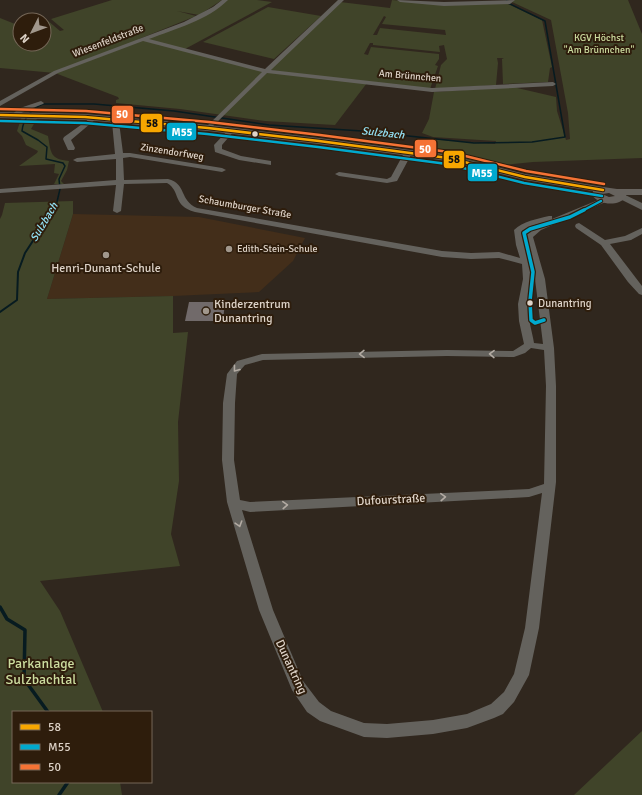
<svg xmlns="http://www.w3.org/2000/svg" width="642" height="795" viewBox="0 0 642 795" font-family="Signika,sans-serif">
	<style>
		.built { fill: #432e1a }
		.green { fill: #404429; fill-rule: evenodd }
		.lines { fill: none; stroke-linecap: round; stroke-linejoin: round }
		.stream-far2 { stroke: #071b20; stroke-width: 1.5 }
		.stream-far1 { stroke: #071b20; stroke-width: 2 }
		.stream { stroke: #071b20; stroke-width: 3.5 }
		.building { fill: #716a6a }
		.minor { fill: #64625d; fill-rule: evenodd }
		.tertiary { fill: #64625d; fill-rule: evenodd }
		.secondary { fill: #67635e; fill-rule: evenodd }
		.bus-1-casing { stroke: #2e1d0c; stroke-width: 4.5 }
		.bus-2-far1-casing { stroke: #2e1d0c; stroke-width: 4.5 }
		.bus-2-casing { stroke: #2e1d0c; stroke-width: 6 }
		.bus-3-casing { stroke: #2e1d0c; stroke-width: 4.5 }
		.bus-1 { stroke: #f7a600; stroke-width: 2.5 }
		.bus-2-far1 { stroke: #00a9ce; stroke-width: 2.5 }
		.bus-2 { stroke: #00a9ce; stroke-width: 3.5 }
		.bus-3 { stroke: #f57335; stroke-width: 2.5 }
		.oneway { stroke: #b3aba3 }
		.bus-dot { fill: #ded3c8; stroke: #2e1d0c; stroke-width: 1.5 }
		.poi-dot { fill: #a1978c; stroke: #2e1d0c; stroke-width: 1.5 }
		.labels { text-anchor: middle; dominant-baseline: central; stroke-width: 4; stroke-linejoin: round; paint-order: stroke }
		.far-park-label { font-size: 10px; fill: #ccdc9f; stroke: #2e1d0c }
		.far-street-label { font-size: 10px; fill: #ded3c8; stroke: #2e1d0c }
		.far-poi-label { font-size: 10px; fill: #ded3c8; stroke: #2e1d0c; text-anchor: start }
		.far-water-label { font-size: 11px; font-style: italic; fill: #94e3f7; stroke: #2e1d0c }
		.bus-label { font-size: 11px; fill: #ded3c8; stroke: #2e1d0c; text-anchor: start }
		.poi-label { font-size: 12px; fill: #ded3c8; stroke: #2e1d0c }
		.street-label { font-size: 12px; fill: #ded3c8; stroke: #2e1d0c }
		.near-park-label { font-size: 14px; fill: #ccdc9f; stroke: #2e1d0c }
		.line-badge { stroke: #2e1d0c; stroke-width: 1.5 }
		.badge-label { font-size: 11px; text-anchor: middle; font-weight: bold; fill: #fff }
		.pale-badge-label { font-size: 11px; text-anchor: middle; font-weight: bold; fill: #111 }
	</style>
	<rect width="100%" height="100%" fill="#30271e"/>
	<!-- built -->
	<path class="built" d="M73,214L199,217L305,238L293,261L259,292L173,296L47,299Z"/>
	<!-- green -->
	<g class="green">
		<path d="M112,0H222L199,15L177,11L196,16L139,39L262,71L367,83L335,125L265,121L180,109L116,103V100L119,99L118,97L55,73L0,68V18L20,26V44H44V21L47,20L60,31L64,30L51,19Z"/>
		<path d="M225,0H257L272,2L185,49L144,39L186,23Z"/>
		<path d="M392,0L442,5L444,6L449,5L506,3L542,20L552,67L550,68L548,82L503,84L502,59L504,58H497L498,63L496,85L435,89L441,65L447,59L444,45L439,46L440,52L373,45V43H370L364,54L368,55L371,47L439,54V59L435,65L438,66L430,89L274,71L270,69L340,2L390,8ZM384,16L386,17L382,24L445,30L446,35L380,28L377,35H373Z"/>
		<path d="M514,0H628L642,34V158L533,162L492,166L456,157L423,152L428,139L495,144L496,141L433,137L422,133L429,119L434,92L513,87L556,97L557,111L566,140L570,139L568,113L551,20L512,2Z"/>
		<path d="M268,7L321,16L274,59L203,42Z"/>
		<path d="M22,116L38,117L31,129L48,136C51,153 50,159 69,161L67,170L61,181L64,184H54L59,174L54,173L55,164L19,166L37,153L38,151L26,145L22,136L17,131Z"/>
		<path d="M73,201V214L47,299L173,296V333L188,332L178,422L179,481L171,534L180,566L40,581L60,611L103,712H13V782H120L122,795H0V219L2,215L5,203Z"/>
		<path d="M642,731V795H574Z"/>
	</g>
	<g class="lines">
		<!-- stream-far2 -->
		<path class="stream-far2" d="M53,211L56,206L60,189L59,179L65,166L63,163L46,159L47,147L38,140L22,131C23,119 32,108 43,104H94L174,111L269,125L362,131L474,143L532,142L565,137L545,21L506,2L507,0"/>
		<!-- stream-far1 -->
		<path class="stream-far1" d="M0,312L17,300L18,272L25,253L53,210"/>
		<!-- stream -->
		<g class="stream">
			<path d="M0,607L7,619L25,630L24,679L48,712"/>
			<path d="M59,795L68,782"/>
		</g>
	</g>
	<!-- building -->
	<path class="building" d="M189,302H225L223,321H185Z"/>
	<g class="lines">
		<!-- minor -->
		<g class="minor">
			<path d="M222,0H228C208,20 175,29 149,39L265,69L338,0H344L271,70L432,88L553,82L556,84L553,86L432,92L267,73L210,129H206V127L262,72L143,41L58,73L0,106V101L54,71L184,22L213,7Z"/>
			<path d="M397,0L444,2L515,0L510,4L444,6L400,2Z"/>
			<path d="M41,101L44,103L43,104L25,111L16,116L11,115L20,108Z"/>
			<path d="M92,117L97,118L71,140L75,148L74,150H68L63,139L64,137Z"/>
			<path d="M117,118L120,120L119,122L123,153H130L222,168L226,170L222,172L130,157L123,158L124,180L168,179C187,184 179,200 197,208L442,251L471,253L499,252L520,258L516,245L514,230C523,221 537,219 549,216H552V219L603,198H609L610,200L541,230L533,237L545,279L554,348L556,386V482L539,628L529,675L514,702L503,714L494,718L467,728L433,734L387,738L364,737L320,721L307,712L292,690L259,610L227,502L222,460L223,403L227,374L237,361L262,354L447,350L513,351L524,344L519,321L518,304L523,279L522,264L499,258L471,259L442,257L195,212C172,206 181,191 167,183L124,184L121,211L117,213L113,211L116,185L0,193V189L116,180V159L77,162L73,160L77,158L115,154L112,122ZM548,221L535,226L525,236L535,279L543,344L534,343C532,330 527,317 528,303C529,295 532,287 533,279C533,263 525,247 522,231L531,226ZM531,348L544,350L546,386L544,484L529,489L250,502L240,500L234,460L235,403L237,374L245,365L263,360L447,356L514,357L525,353ZM542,493L525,628L514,674L504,692L491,704L467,714L433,720L387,724L364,723L331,711L319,702L303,681L273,610L242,510L250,512L529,497Z"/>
			<path d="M230,129L234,131L222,145V149L241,156L271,161V165L239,160L215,152L214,145L228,130Z"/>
			<path d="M405,151H411L412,153L397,181L387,183L339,176L335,174L339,172L387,179L391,177Z"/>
			<path d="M579,223L605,240L625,236L642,228V234L631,240L610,244L642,286V295L639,294L628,282L601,245L576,228L575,226L576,224Z"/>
		</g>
		<!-- tertiary -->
		<path class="tertiary" d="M621,193L642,203V210L618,198L616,196Z"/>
		<!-- secondary -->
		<path class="secondary" d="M0,112L85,114L208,125L319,138L448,155L525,174L603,187L617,189H642V195H626V197C618,207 599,205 592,195L593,191L525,180L448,161L319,144L208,131L85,120L0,118ZM609,193L615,196L609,197L602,194Z"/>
		<defs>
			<path id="bus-1" d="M0,115L85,117L208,128L319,141L448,158L525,177L603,190"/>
			<g id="bus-2-far1">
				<path d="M0,121L85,123L207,134L318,147L447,164L524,183L602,196"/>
				<path d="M582,211L601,201"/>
			</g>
			<path id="bus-2" d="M544,320L535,323L531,320L530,301L533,272L524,233L530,229L570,217L584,210"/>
			<path id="bus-3" d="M0,109L86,111L209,122L320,135L449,152L526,171L604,184"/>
		</defs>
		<!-- bus-1 casing -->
		<use href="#bus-1" class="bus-1-casing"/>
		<!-- bus-2-far1 casing -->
		<use href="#bus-2-far1" class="bus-2-far1-casing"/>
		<!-- bus-2 casing -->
		<use href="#bus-2" class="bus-2-casing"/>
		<!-- bus-3 casing -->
		<use href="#bus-3" class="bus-3-casing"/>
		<!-- bus-1 -->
		<use href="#bus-1" class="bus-1"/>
		<!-- bus-2-far1 -->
		<use href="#bus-2-far1" class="bus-2-far1"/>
		<!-- bus-2 -->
		<use href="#bus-2" class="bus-2"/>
		<!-- bus-3 -->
		<use href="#bus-3" class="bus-3"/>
	</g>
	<!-- one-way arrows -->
	<defs><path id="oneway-chevron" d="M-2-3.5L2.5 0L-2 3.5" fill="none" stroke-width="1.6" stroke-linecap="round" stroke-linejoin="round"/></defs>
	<g class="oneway">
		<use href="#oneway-chevron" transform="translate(362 354) rotate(179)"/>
		<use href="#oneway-chevron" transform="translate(492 354) rotate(-179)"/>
		<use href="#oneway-chevron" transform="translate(236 369) rotate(128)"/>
		<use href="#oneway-chevron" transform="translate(443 497) rotate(-3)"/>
		<use href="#oneway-chevron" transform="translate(285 505) rotate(-3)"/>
		<use href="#oneway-chevron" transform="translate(239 524) rotate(73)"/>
	</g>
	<!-- markers -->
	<g class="bus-dot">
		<circle cx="255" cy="134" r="3.5"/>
		<circle cx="530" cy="303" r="3.5"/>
	</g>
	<g class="poi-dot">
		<circle cx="229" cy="249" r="4"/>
		<circle cx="106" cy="255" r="4"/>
		<circle cx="206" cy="311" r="4"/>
	</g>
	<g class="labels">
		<!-- far-park labels -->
		<g class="far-park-label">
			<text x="599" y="38">KGV Höchst<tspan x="599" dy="12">"Am Brünnchen"</tspan></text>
		</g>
		<!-- far-street labels -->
		<g class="far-street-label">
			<text transform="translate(108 41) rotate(-21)">Wiesenfeldstraße</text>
			<text transform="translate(410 76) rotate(5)">Am Brünnchen</text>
			<text transform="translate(172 152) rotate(9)">Zinzendorfweg</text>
			<text transform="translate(245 207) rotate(10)">Schaumburger Straße</text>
		</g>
		<!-- far-poi labels -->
		<g class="far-poi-label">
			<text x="237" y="249">Edith-Stein-Schule</text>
		</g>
		<!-- far-water labels -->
		<g class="far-water-label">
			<text transform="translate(383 133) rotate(6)">Sulzbach</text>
			<text transform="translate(44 222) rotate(-59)">Sulzbach</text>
		</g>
		<!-- bus labels -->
		<g class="bus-label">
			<text x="538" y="303">Dunantring</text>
		</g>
		<!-- poi labels -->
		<g class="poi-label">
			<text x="106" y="268">Henri-Dunant-Schule</text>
			<text x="214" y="304" text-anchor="start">Kinderzentrum<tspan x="214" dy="14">Dunantring</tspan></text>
		</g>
		<!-- street labels -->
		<g class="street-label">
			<text transform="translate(391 500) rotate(-3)">Dufourstraße</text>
			<text transform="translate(291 667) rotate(65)">Dunantring</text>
		</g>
		<!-- near-park labels -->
		<g class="near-park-label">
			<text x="41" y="663">Parkanlage<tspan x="41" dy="16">Sulzbachtal</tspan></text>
		</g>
	</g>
	<g class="line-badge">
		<rect x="111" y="105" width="23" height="19" rx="4" fill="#f57335"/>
		<rect x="140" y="113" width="23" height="20" rx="4" fill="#f7a600"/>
		<rect x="166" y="122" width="31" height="19" rx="4" fill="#00a9ce"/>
		<rect x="414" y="139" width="23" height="19" rx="4" fill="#f57335"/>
		<rect x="443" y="150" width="22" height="19" rx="4" fill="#f7a600"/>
		<rect x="467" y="163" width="31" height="19" rx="4" fill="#00a9ce"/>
	</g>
	<g class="badge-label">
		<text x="122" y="118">50</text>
		<text x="182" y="136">M55</text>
		<text x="425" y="153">50</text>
		<text x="482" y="177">M55</text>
	</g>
	<g class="pale-badge-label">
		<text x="152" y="127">58</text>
		<text x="454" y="163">58</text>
	</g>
	<!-- legend -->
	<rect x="12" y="711" width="140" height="72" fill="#2e1d0c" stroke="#746657"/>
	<rect x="20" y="724" width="20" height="6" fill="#f7a600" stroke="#746657"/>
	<text x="48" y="731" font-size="12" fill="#ded3c8">58</text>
	<rect x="20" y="744" width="20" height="6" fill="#00a9ce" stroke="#746657"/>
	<text x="48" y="751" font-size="12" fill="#ded3c8">M55</text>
	<rect x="20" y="764" width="20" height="6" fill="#f57335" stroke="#746657"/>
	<text x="48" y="771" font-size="12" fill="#ded3c8">50</text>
	<!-- north arrow -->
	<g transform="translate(32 32) rotate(228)"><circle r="19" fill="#2e1d0c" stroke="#746657"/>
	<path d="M0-3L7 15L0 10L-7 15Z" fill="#a1978c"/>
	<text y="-6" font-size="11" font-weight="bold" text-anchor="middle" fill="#ded3c8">N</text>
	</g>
</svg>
